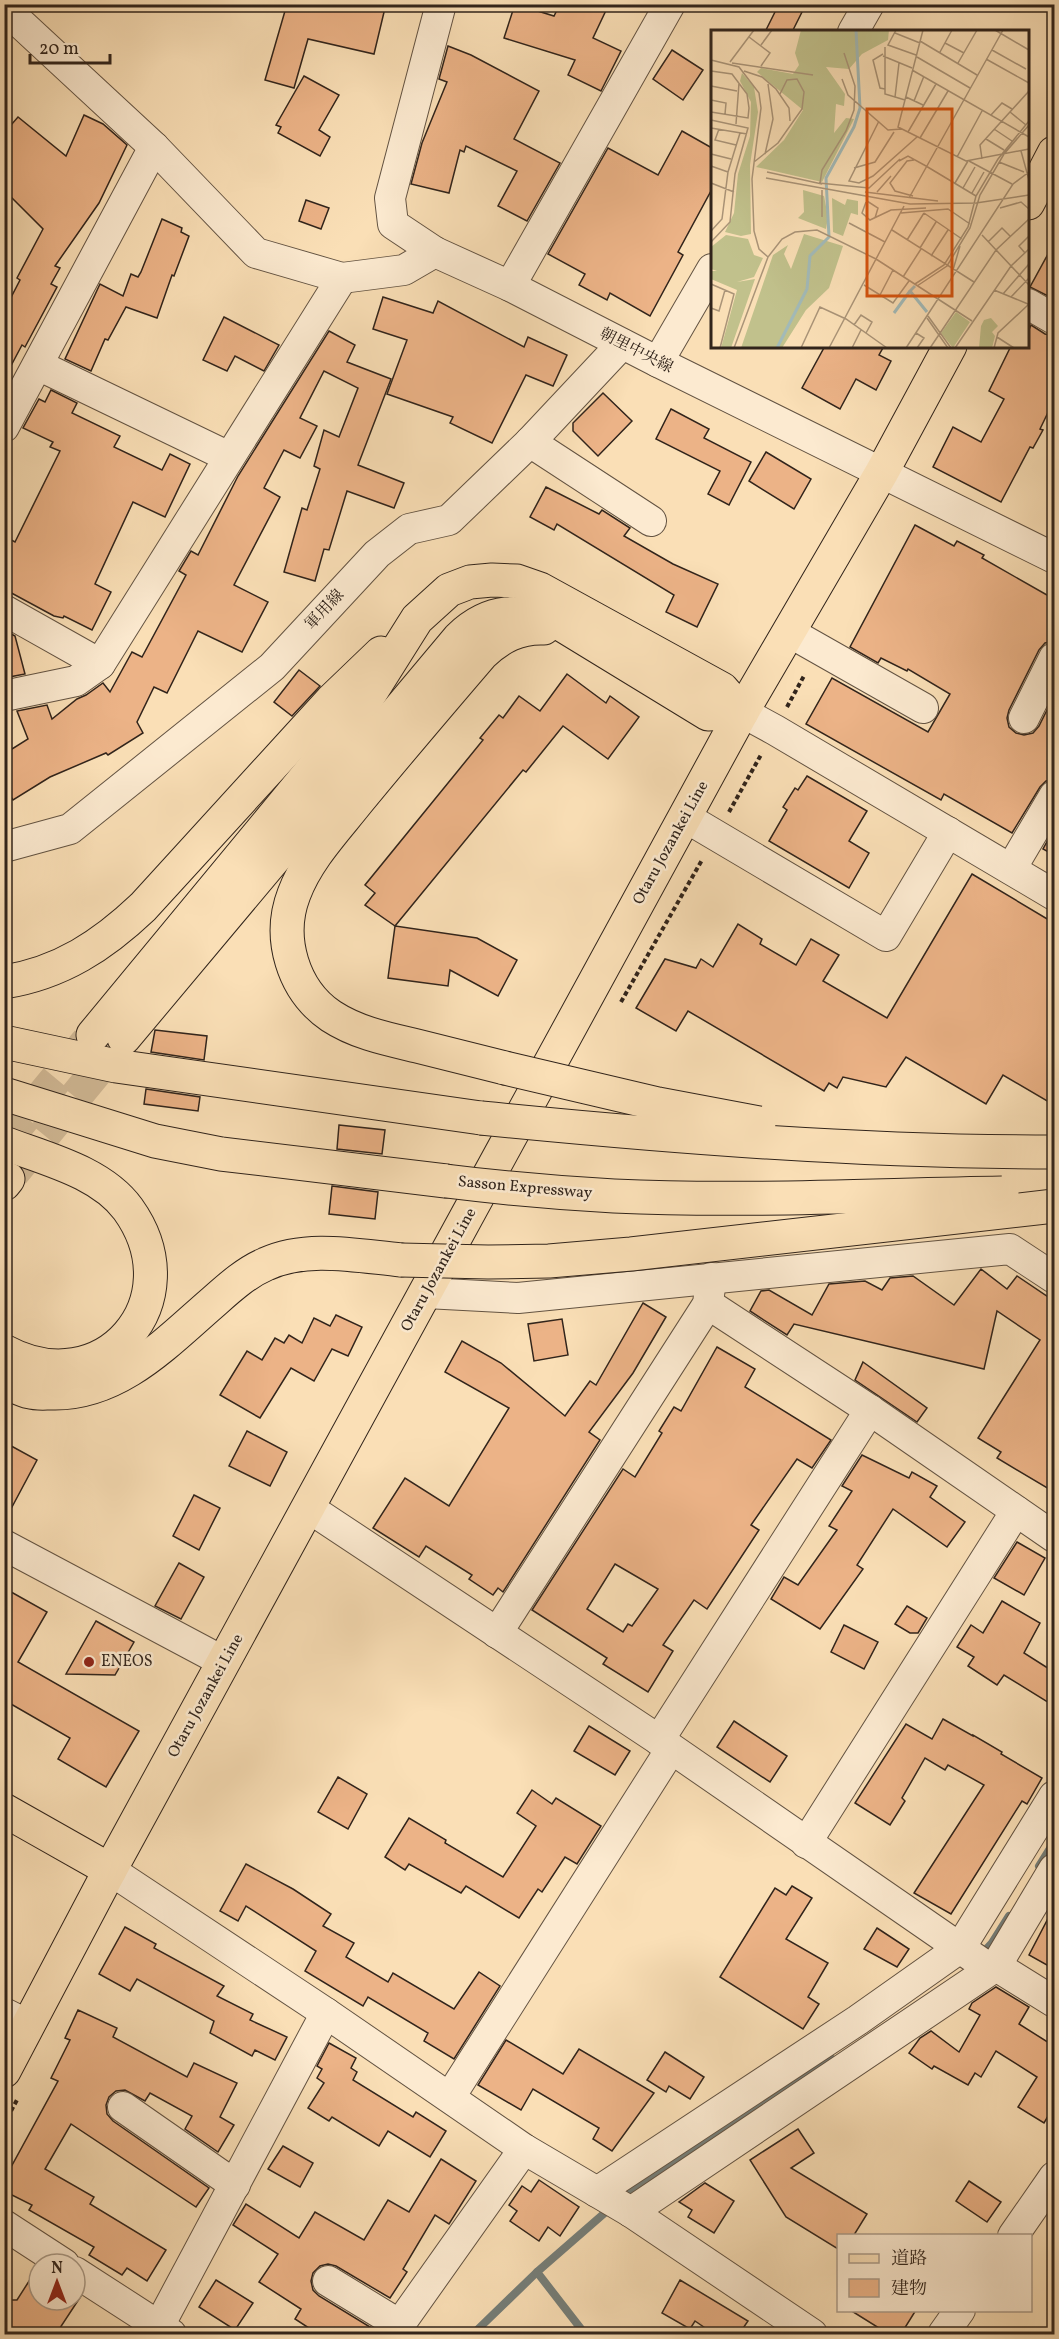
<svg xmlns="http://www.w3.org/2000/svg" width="1059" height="2339" viewBox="0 0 1059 2339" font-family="Vollkorn,'Noto Serif JP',serif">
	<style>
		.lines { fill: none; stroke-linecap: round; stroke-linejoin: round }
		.stream { stroke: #757e79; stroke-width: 8 }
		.building { fill: #ecb387; stroke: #31241b; stroke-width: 1.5; fill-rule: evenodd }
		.highway-tunnel { stroke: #d2ba97; stroke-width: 33; stroke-dasharray: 33 16; stroke-linecap: butt }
		.minor-casing { stroke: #635342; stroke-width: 32 }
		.major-casing { stroke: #31241b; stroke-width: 35 }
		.highway-casing { stroke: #31241b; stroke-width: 35 }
		.path { stroke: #31241b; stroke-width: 4; stroke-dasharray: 4.5 3; stroke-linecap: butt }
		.minor { stroke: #fcead0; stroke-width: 30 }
		.major { stroke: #fadfb6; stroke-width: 33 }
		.highway { stroke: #fadfb6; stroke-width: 33 }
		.highway-bridge-casing { stroke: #31241b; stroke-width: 35; stroke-linecap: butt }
		.highway-bridge { stroke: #fadfb6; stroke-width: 33 }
		.poi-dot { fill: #8f2418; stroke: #fcead0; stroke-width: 2 }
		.labels { text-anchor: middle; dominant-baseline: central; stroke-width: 5; stroke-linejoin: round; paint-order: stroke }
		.street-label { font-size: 16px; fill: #31241b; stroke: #fcead0 }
		.poi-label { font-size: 16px; fill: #31241b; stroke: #fcead0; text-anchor: start }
		.inset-river { fill: none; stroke: #a2bab8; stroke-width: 3 }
		.inset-road { fill: none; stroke: #aa9478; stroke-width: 1.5 }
		.view { fill: #d6540e; fill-opacity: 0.15; stroke: #d6540e; stroke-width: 3 }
		.inset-edge { fill: none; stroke: #31241b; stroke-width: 3 }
	</style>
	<rect width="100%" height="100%" fill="#fadfb6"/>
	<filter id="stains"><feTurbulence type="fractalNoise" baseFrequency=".00333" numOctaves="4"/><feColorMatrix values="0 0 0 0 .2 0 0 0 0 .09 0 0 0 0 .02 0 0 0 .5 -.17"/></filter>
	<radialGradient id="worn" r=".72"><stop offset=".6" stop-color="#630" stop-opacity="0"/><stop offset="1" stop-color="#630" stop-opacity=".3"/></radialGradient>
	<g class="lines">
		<!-- stream -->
		<g class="stream">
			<path d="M1039,1866L1054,1842"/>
			<path d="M980,1956L992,1943L1009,1916"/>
			<path d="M473,2334L537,2272"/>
			<path d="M585,2334L537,2272L631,2190L832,2059"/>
		</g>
	</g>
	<!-- building -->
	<g class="building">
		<path d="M287,4H371L385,8L374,54L308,39L294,88L265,80Z"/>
		<path d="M515,4L554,16L560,4H609L593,38L621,51L601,91L568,75L575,60L504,38Z"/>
		<path d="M779,4H806L792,32H765Z"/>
		<path d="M448,46L471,55L539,91L514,139L560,163L527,221L498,206L517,171L466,146L464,152L460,150L449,193L411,184L422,143L447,82L439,79Z"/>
		<path d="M672,50L703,70L683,100L653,79Z"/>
		<path d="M304,76L339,95L319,130L330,137L320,156L278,133L281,127L276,125Z"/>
		<path d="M84,115L103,124L127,145L99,203L55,266L60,268L51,284L57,287L25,347L22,345L4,379V311L20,280L17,278L43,229L4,190V133L18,117L66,156Z"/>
		<path d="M682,131L712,148V189L678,252L683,255L650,316L610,293L607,300L579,285L585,274L548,254L608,148L658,175Z"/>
		<path d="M306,200L329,208L321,229L299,221Z"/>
		<path d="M162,219L182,228L181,232L189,236L174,276L172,275L157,318L126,307L108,340L105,339L91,371L65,359L100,284L123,296L131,274L138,277L141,272Z"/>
		<path d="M1054,243V299L1030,287Z"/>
		<path d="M383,297L433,313L438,301L524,347L528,337L567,355L553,386L526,375L492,443L450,423L453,417L387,394L407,340L373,329Z"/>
		<path d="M224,317L279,345L264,371L235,356L227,371L203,360Z"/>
		<path d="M1031,325L1045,334L1054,336V400L1040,429L1043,430L1033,448L1030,447L1001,502L933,467L953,427L981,442L1004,399L989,391L1011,346H1028V332Z"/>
		<path d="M329,331L355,345L347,362L391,379L358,465L404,483L394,508L347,491L329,550L324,549L315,581L284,572L302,508L307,510L320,469L314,466L324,430L339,437L358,388L324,371L300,418L317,426L300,458L284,450L264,488L280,497L234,585L268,602L242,652L198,631L167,693L154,687L137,722L143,733L108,755L106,753L50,777L13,800L4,786V754L28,739L17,711L47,705L52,719L77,699L86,695L103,683L110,692L132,652L142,657L186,575L179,571L191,551L198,555L238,476Z"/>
		<path d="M825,346H884L879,355L891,361L876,390L856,379L840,409L802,388Z"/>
		<path d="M51,390L77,403L72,413L120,436L114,447L162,470L170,454L190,464L165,517L133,502L95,584L111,592L92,630L64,616L63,618L54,616L4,589V536L15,542L60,451L50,447L53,442L23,428L39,399L45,402Z"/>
		<path d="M603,393L632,421L598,456L573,431V423Z"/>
		<path d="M671,409L709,429L704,438L751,462L729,505L708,494L720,471L656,439Z"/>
		<path d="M766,452L811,479L794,509L749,481Z"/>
		<path d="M546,487L599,514L602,510L630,528L624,536L673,564L718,584L697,627L666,612L674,595L557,524L554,530L530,517Z"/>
		<path d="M915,525L954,546L957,541L984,555L982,558L1054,599V641L1045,643L1039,650L1009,710L1007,718L1009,727L1016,733L1024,735L1033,733L1039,726L1054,696V779L1046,781L1040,787L1012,833L944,794L941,800L806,724L832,678L928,732L950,694L908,669L907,671L881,658L878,663L850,647Z"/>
		<path d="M4,630L15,636L25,674L4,678Z"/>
		<path d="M299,670L320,686L292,716L274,702Z"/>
		<path d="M567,674L606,703L610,696L639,717L608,759L563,726L526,772L523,770L395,926L477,938L517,960L498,996L450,970L448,986L388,978L395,926L365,905L375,893L365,885L483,740L480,738L499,715L503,718L519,696L540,711Z"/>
		<path d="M807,776L867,811L849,841L869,853L849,888L769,841L787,810L783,807L795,788L798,790Z"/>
		<path d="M1054,829V855L1043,849Z"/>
		<path d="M972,874L1054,923V1105L1003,1075L986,1104L906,1057L886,1087L843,1077L837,1088L829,1083L824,1091L688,1011L676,1031L636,1008L665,959L696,968L701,959L713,967L738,924L762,939L760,944L796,965L811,939L839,955L823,981L887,1018Z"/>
		<path d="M155,1030L207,1036L204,1060L151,1052Z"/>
		<path d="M146,1089L200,1097L198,1111L144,1104Z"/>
		<path d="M339,1125L385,1130L382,1154L337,1149Z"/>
		<path d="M332,1186L378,1192L375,1219L329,1214Z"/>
		<path d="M981,1269L1007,1289L1017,1276L1054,1301V1492L997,1458L1001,1452L978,1438L1040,1340L997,1311L984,1369L794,1324L787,1335L750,1311L761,1291L769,1290L812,1315L829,1284L865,1281L882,1290L890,1278L913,1276L954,1305Z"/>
		<path d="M643,1303L666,1317L633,1373L589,1432L600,1440L503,1592L498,1588L493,1595L469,1579L472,1575L426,1546L419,1557L373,1528L405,1478L449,1506L509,1408L445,1372L462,1341L501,1363L565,1416L590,1381L596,1385Z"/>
		<path d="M336,1315L362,1327L348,1356L332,1349L314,1381L291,1368L260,1418L220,1395L247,1351L262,1360L275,1338L284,1343L289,1335L302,1343L314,1318L330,1326Z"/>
		<path d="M562,1319L568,1355L534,1361L528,1324Z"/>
		<path d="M717,1347L755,1369L745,1387L831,1440L812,1468L797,1459L751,1525L759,1530L707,1609L694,1600L663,1645L673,1651L648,1692L603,1664L607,1658L532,1610L623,1469L635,1477L662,1433L659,1431L674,1407L681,1411ZM615,1564L658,1589L632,1626L628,1624L623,1632L587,1609Z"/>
		<path d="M863,1362L927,1408L917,1422L855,1380Z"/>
		<path d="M247,1431L287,1452L270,1486L229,1466Z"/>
		<path d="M4,1442L37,1460L4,1522Z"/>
		<path d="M862,1455L909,1478L912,1472L937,1486L930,1497L965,1522L947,1547L893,1509L857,1565L863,1569L820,1629L771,1599L784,1577L798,1585L837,1530L829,1526L852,1491L842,1486Z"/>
		<path d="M194,1495L220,1508L199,1550L173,1536Z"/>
		<path d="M1017,1542L1045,1558L1024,1595L994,1578Z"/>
		<path d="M179,1563L204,1577L181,1619L155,1606Z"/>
		<path d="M4,1588L47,1612L18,1662L139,1731L106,1787L58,1759L70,1738L4,1700Z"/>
		<path d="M1002,1601L1040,1623L1024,1653L1054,1672V1706L1004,1675L997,1685L968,1666L974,1657L957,1647L971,1625L983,1633Z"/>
		<path d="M907,1606L927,1618L918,1633H910L895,1624Z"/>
		<path d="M96,1621L134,1642L115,1675L66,1674Z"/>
		<path d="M844,1625L878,1642L864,1669L831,1652Z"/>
		<path d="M943,1719L973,1736V1735L1002,1752L1001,1754L1042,1778L1027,1804L1022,1801L951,1914L914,1893L984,1785L948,1765L945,1770L925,1758L902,1798L905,1801L890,1825L855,1803L906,1724L932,1739Z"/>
		<path d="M734,1721L787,1756L770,1782L717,1747Z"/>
		<path d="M589,1726L630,1751L615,1775L574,1751Z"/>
		<path d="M338,1777L367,1794L348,1829L318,1812Z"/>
		<path d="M532,1790L552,1804L556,1798L601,1826L577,1864L565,1857L542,1892L538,1889L519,1918L466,1886L461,1893L409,1864L405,1870L385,1857L409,1818L446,1840L445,1843L503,1877L536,1826L517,1813Z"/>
		<path d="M246,1864L293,1889L331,1914L323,1926L354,1943L346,1957L388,1982L393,1973L454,2009L479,1972L500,1986L454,2059L424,2041L428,2033L368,1997L363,2006L305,1971L316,1951L246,1906L238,1921L220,1911Z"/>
		<path d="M792,1886L812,1898L786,1939L828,1963L808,1997L819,2004L803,2029L720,1977L775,1888L786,1895Z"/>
		<path d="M1054,1907V1969L1029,1955Z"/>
		<path d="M125,1927L156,1944L154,1948L224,1986L217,1996L253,2014L250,2020L287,2037L275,2060L255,2050L252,2056L210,2033L214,2021L137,1979L130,1991L99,1974Z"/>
		<path d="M877,1928L909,1949L897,1967L864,1949Z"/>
		<path d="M996,1987L1029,2007L1019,2024L1054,2046V2106L1044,2123L1018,2107L1037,2077L996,2051L981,2077L975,2073L968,2085L934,2066L932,2069L909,2053L920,2038L931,2031L959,2052L980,2015L969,2009L972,2003Z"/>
		<path d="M78,2010L117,2028L113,2037L187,2077L194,2063L237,2083L220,2117L234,2125L218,2152L185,2129L192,2116L150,2093L145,2101L125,2090L116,2091L109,2097L106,2105L107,2114L113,2121L209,2188L196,2207L71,2124L45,2169L94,2197L90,2204L166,2250L147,2281L127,2268L122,2275L89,2255L94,2247L29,2210L32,2205L4,2191V2180L58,2081L51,2078L70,2040L65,2038Z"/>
		<path d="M506,2040L563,2074L579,2049L654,2093L612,2151L593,2139L599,2128L533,2089L521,2110L478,2085Z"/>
		<path d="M329,2043L356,2058L351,2068L357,2072L353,2080L413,2117L416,2112L446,2131L430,2157L388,2131L379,2146L332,2117L329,2121L308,2108L324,2083L317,2078L322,2069L317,2066Z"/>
		<path d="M665,2052L704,2077L690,2099L669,2086L666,2092L647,2080Z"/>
		<path d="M798,2129L814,2153L791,2168L867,2214L854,2235H838V2249L786,2217L750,2160Z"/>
		<path d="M283,2146L313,2163L300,2187L268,2169Z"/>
		<path d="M441,2159L476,2181L449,2224L435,2215L403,2269L407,2272L390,2298L336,2266L328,2264L320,2266L313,2273L311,2281L313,2290L319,2296L370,2327L365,2334H318L295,2319L301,2309L259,2282L278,2254L233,2225L246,2204L299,2238L315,2212L364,2240L388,2200L409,2212Z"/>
		<path d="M539,2180L579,2207L560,2236L548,2227L539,2241L510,2221L517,2211L509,2205L522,2186L531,2192Z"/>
		<path d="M969,2181L1001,2202L987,2222L956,2201Z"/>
		<path d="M705,2183L734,2201L714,2233L688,2217L692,2210L679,2202Z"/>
		<path d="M38,2267L39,2300H75V2293L81,2296L56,2334H4V2300H17Z"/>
		<path d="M216,2280L253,2303L235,2330L199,2307Z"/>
		<path d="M680,2280L748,2321L739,2334H714L695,2321L690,2329L662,2313Z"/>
		<path d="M850,2310H916L901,2334H875L879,2328Z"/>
	</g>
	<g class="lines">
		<!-- highway-tunnel -->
		<g class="highway-tunnel">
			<path d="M4,1142L91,1037"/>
			<path d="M13,1173L119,1044"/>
		</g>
		<defs>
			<g id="minor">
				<path d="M441,4L390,198L393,224L435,252L510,286L658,362L1054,558"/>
				<path d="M4,8L154,147L256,253L342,278L404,270L435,252"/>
				<path d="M853,32L869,4"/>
				<path d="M510,286L670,4"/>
				<path d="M1028,304L1054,319"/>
				<path d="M658,362L712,269"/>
				<path d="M38,365L229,457"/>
				<path d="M4,427L154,147"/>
				<path d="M530,442L651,521"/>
				<path d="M4,610L100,664"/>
				<path d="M789,632L923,708"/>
				<path d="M4,696L76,681L100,664L342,278"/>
				<path d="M742,712L775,730L1054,895"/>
				<path d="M1024,718L1054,658"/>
				<path d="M685,817L886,936L948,832"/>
				<path d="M4,847L70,829L272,667L377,554L409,529L449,520L530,442L622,344"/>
				<path d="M1011,869L1054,796"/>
				<path d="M426,1293L518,1298L1010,1249L1054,1278"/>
				<path d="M708,1304L870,1410L1054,1537"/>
				<path d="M309,1508L659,1740L983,1964L996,1966L1054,2002"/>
				<path d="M4,1545L224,1662"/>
				<path d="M497,1633L708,1304L711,1278"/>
				<path d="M659,1740L870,1410"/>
				<path d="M806,1843L1016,1511"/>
				<path d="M110,1870L326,2013L524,2149L631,2212L812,2334"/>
				<path d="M4,2013L28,2025"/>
				<path d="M450,2097L671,1749"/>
				<path d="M123,2107L235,2185"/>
				<path d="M597,2192L858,2020L960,1948L1054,1796"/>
				<path d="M631,2212L996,1966L1054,1869"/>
				<path d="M4,2225L64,2264"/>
				<path d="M1013,2236L1054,2177"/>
				<path d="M75,2272L171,2334"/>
				<path d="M328,2281L400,2325"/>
				<path d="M159,2326L326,2013"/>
				<path d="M393,2334L524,2149"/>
				<path d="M943,2334L960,2310"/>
			</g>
			<g id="major">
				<path d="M1028,203L1054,153"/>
				<path d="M4,1810L110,1870"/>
				<path d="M4,2071L110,1870L742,712L882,472L950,346"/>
			</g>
			<g id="highway">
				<path d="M4,982C61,973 103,945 143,907L331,701L381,653"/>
				<path d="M93,1035L354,719L417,619L449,590L470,582L492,580L517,581L540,589L722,689L742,712"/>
				<path d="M124,1038L459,638C490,608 520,609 559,623L708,714L742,712"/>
				<path d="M4,1042L116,1066L481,1118"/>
				<path d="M505,1068C476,1061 446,1053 417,1046C387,1039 357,1033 331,1016C293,990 277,938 294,894C307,859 335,830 358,801C399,751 440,703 482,654C500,637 519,627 544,628"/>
				<path d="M4,1094L155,1141L221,1154L446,1181"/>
				<path d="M4,1143C46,1159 101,1172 128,1209C194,1301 103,1405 4,1351"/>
				<path d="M4,1184L8,1179"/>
				<path d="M4,1382C13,1385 21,1390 30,1392C37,1394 45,1393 53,1393C118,1394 165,1344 211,1304C228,1289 245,1273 266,1264C307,1245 358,1256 401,1260"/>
			</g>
		</defs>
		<!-- minor casing -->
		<use href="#minor" class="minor-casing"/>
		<!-- major casing -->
		<use href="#major" class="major-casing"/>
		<!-- highway casing -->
		<use href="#highway" class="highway-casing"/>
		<!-- path -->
		<g class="path">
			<path d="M787,707L805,674"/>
			<path d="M729,812L762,753"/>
			<path d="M621,1002L702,860"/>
			<path d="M4,2124L18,2098"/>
		</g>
		<!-- minor -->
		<use href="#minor" class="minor"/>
		<!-- major -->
		<use href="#major" class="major"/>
		<!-- highway -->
		<use href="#highway" class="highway"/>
		<defs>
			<g id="highway-bridge">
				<path d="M505,1068L658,1104L759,1123"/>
				<path d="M481,1118C672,1137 863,1152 1054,1152"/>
				<path d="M446,1181C502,1188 558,1193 614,1196C743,1202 873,1195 1002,1193"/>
				<path d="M401,1260L488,1262L549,1261L631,1254L1054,1206"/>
			</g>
		</defs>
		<!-- highway-bridge casing -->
		<use href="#highway-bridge" class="highway-bridge-casing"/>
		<!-- highway-bridge -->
		<use href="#highway-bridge" class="highway-bridge"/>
	</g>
	<!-- markers -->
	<circle class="poi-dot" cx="89" cy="1662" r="6"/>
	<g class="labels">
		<!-- street labels -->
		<g class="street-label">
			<text transform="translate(636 351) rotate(27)">朝里中央線</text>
			<text transform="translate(325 610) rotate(-47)">軍用線</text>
			<text transform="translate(671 843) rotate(-61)">Otaru Jozankei Line</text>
			<text transform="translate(525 1188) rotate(5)">Sasson Expressway</text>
			<text transform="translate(439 1270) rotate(-61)">Otaru Jozankei Line</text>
			<text transform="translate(206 1696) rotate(-61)">Otaru Jozankei Line</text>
		</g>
		<!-- poi labels -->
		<g class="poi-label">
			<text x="101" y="1662">ENEOS</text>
		</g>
	</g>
	<!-- overview -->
	<g transform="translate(711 30)">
		<rect width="318" height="318" fill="#fadfb6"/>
		<path d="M90,0H178L177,10L151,24L138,39L115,37L134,64L133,76L125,74L123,103L135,88L143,89L111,152L45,137L73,110L92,80L46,42L50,38L82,44L88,35L84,23ZM31,43L43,57L47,82L39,135L40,204L30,206L14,202L23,183L27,144L39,106L40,72L29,51ZM92,160L113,166L117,187L115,199L87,188L93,182ZM121,168L134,175L136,169L147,171V185L140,183L132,206L122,202ZM93,204L132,216L118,258L95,280L71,318H30L62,225L77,215L73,224L80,239ZM15,205L37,209L43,225L52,228L43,247L26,252L44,249L20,318H10L26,260L0,249V241H6L0,239V217ZM245,282L259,292L242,318L230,303ZM280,288L287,296L281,302L284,306L281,318H268L270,296L273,290Z" fill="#c1c18c"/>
		<path class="inset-river" d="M204,256L199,261L216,282M183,283L199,261M66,318L96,259L99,226L118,207L115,148L143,97L149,78L145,0"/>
		<path class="inset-road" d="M185,0L177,15L205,25M212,0L187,97L255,131L318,119M284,0L318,20M184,3L209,13M38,7L59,23L50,36M209,11L266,45M234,13L253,23M50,15L61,0M174,17V64L194,70M281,20L315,39M229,22L241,0M172,24L162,30L169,58L174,59M172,26L201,38M206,27L259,58M275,29L318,53M0,30L28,37L48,63L50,78L41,149L43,201L48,219L57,227M19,32L43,0M21,33L102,45M247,33L266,0M201,40L318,107M0,41L21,44L36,64L38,78L37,88L0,82M33,41L51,47L65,59L78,78L79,91M131,49L137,65L177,100L191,99M0,56L26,61M184,67L188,33M195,67L212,75M0,70L15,73L14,84M203,71L213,46M299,82L315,95M280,85L291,73L301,79M0,90L37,98L24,144L19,192L0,212M168,91L138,151L148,153L162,146L206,107M25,94L28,53M0,98L36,104M8,99L4,110L25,115M283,99L301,111M197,102L225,54M209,108L237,61M275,109L293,120M310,121L318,150M0,124L20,129M54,124L62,89L57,54M246,127L271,81M271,129L269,115L318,61M188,131L197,126L215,136M258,131L301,154M43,132L67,113L91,79L93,62L86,49L76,50L69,64M288,132L313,142M0,136L17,142M215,136L265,166M143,138L164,132L183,102M56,142L111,154M55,148L199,174L265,173L318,165M0,153L23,162M108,153L158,158L189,129M109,153L111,140L135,101L143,80L144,56L133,23M244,153L257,131M252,158L264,137M111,160V187M154,162L227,171M166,162L180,146M261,163L273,142M202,166L184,161L179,153L196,131L203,130M198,168L292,0M156,171L167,178L164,188M155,172L151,183L159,190L180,180L215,178M289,178L310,172L318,179M190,183L237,179L259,194M213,183L251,209M138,193L174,212M181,200L263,252M0,201L11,189L17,142L29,103M271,205L318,255M196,210L213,183M277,212L291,198L299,206M209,218L225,192M314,223L308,216L318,206M220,226L237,200M165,229L261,291M242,240L249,216M192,247L210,219M0,254L23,264L9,318M204,254L233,235L257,197L265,166L287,129L318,91M153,255L182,273L198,251M206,256L236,236L259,198L269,165L293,124L318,95M283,260L317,274M292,264L318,234M169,265L182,240M300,267L318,248M0,278L8,281L14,260M217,286L240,318M216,288L237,318M143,295L150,285L161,292L155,303M205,303L213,308L206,318M286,307L303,318M23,318L57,227L71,209L84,202L106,200L165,229M90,318L109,277L135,289L176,318M118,318L193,176M141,318L150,300M195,318L302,154L318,142M219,318L285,220L318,189M244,318L300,236L318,219M283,318L287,303L318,274"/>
		<path class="view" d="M156,79H241V266H156Z"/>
		<rect width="318" height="318" class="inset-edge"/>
	</g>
	<!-- margin -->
	<rect width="1059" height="2339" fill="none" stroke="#fadfb6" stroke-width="24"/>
	<rect x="6" y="6" width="1047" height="2327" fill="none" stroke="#31241b" stroke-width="3"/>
	<rect x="12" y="12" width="1035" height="2315" fill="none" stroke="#31241b" stroke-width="1.5"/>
	<!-- legend -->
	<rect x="837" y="2234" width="195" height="78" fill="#fcead0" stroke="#ab9b88" stroke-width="1.5"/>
	<rect x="849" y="2254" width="30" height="9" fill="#fadfb6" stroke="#ab9b88" stroke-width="1.5"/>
	<text x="891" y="2264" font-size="18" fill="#31241b">道路</text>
	<rect x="849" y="2279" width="30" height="18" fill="#ecb387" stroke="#ab9b88" stroke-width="1.5"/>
	<text x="891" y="2294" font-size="18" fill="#31241b">建物</text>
	<!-- north arrow -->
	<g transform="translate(57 2282)"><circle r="28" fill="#fcead0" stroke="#ab9b88" stroke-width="1.5"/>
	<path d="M0-4.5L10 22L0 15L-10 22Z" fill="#8f2418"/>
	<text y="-9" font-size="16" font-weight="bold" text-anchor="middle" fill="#31241b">N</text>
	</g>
	<!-- scale -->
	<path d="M30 54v9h80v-9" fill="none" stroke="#31241b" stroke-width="3"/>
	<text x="39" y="54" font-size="18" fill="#31241b" stroke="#fcead0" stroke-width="4.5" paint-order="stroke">20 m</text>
	<rect width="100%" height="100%" filter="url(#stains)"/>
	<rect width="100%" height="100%" fill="url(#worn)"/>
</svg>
